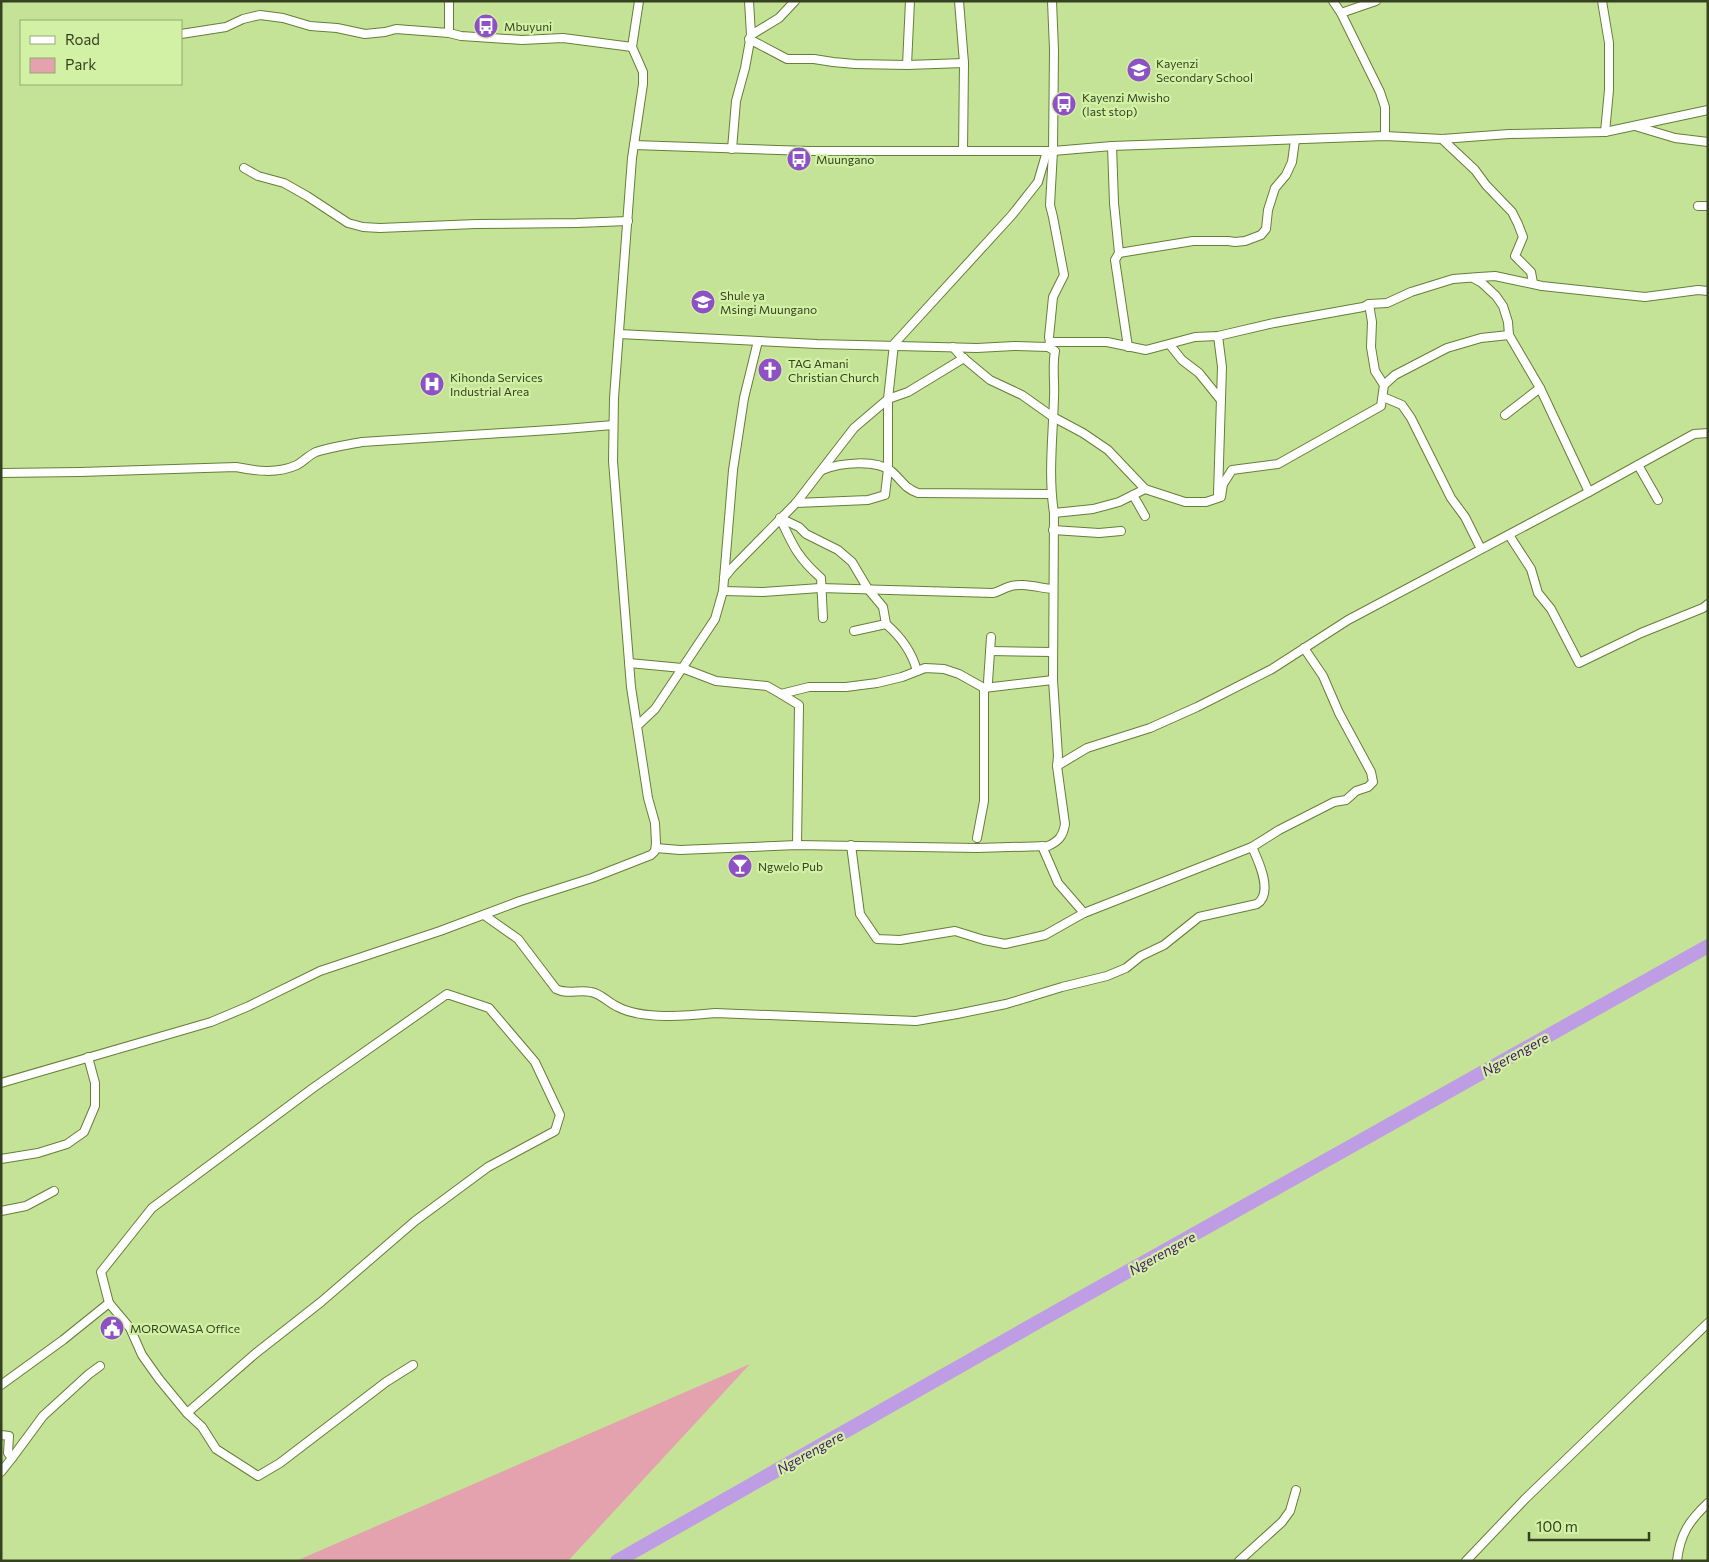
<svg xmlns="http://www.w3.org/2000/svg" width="1709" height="1562" viewBox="0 0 1709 1562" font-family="Commissioner,sans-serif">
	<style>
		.green { fill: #e4a1ae }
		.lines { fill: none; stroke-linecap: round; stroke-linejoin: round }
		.river { stroke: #bf9de4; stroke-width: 14 }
		.minor-casing { stroke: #657f37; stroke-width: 10 }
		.minor { stroke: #fff; stroke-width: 8 }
		.labels { text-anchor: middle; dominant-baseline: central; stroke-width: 4.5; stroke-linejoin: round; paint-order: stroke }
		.poi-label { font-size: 12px; fill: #364122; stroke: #d2f1a4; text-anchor: start }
		.water-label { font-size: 14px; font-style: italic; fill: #47176b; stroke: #d2f1a4 }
	</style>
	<rect width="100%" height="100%" fill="#c5e397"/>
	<!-- green -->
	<path class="green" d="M750,1364L568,1561H296Z"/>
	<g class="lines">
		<!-- river -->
		<path class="river" d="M617,1561L1043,1319L1708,946"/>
		<defs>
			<g id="minor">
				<path d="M449,1V33L461,36L522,40L563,38L632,47"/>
				<path d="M959,1L964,63L963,151"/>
				<path d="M1333,1L1341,13L1380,92L1385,107V136"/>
				<path d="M1602,1L1609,43V90L1605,132"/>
				<path d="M1341,13L1376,1"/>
				<path d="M181,34L226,27L243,19L260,15L283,18L310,26L337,28L365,34L385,32L396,29L449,33"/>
				<path d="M751,35L779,18L795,1"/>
				<path d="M749,39L787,59H814L833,62L855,64L907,65L964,63"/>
				<path d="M907,65L910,1"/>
				<path d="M1635,126L1675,138L1708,142"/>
				<path d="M1442,139L1475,170L1486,185L1512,212L1518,224L1523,237L1515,256L1531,272L1533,283"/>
				<path d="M634,145L809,151H1053L1112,146L1385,136L1442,139L1509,134L1605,132L1708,110"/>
				<path d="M1112,146L1114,203L1119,253L1115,260L1128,347"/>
				<path d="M732,149L736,101L745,68L751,35L749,1"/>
				<path d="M244,168L258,176L284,183L307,196L348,223L363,227L380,228L476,224L577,223L628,221"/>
				<path d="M1698,206H1708"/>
				<path d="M1119,253L1193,241H1228L1235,242L1245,241L1261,235L1266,229L1268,210L1275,188L1286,175L1292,162L1295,140"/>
				<path d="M1473,278L1482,283L1496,296L1503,306L1508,322L1509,335L1540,388L1589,492"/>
				<path d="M1369,304L1372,322L1371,347L1375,371L1384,385"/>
				<path d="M619,334L817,344L977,348L1014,346L1048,347"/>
				<path d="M1050,342H1107L1146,350L1195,337L1218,336L1274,323L1363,307L1369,304L1387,303L1411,292L1453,279L1479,277L1495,276L1542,286L1645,297L1698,290L1708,291"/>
				<path d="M1170,345L1182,360L1199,373L1220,399"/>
				<path d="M953,347L961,356L990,380L1022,395L1053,417L1083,433L1108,450L1145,489L1185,502H1206L1221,497L1223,484L1232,470L1278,464L1381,406L1384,385L1395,375L1447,348L1481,338L1509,335"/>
				<path d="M1383,397L1402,405L1411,418L1451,498L1465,517L1481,549"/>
				<path d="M1505,415L1540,388"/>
				<path d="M1638,465L1658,500"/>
				<path d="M822,470C840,463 875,459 891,471C901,479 905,489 918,493L1051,494"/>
				<path d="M1,473L80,472L236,467C256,471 277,474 297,465C304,461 309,455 316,452C331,447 347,445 362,442L565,429L613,425"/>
				<path d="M1218,494L1222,367L1218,336"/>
				<path d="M1133,495L1145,516"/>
				<path d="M796,503L868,500L885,495L888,469V399L894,344L1012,215L1038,182L1047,151"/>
				<path d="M1054,513L1093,509L1119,502L1145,489"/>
				<path d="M780,518L799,527L806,534L838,550L852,562L868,589L883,607L886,624C900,636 912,652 917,671"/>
				<path d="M780,518C793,546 798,558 821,578L823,618"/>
				<path d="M1053,530L1099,533L1121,531"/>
				<path d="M1509,535L1531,569L1538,593L1551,609L1579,663L1641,633L1703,608L1708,604"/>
				<path d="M724,578L732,568L796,503L854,428L888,399L908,392L964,358"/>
				<path d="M723,591L763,592L820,588L993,593C999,592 1002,589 1008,587C1021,582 1039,588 1053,589"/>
				<path d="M854,631L886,624"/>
				<path d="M990,651L1053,652"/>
				<path d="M629,663L682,668L716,681L767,686L781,694L809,687H846L877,683L902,677L925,668L944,669L959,674L984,688L1053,680"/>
				<path d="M988,682L991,637"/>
				<path d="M781,694L799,705L797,845"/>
				<path d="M637,726L655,709L715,619L723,591L733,470L744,398L758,341"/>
				<path d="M1057,766L1087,748L1150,728L1197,707L1272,669L1348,620L1589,492L1694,434L1708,433"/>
				<path d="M977,838L984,801V688"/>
				<path d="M851,845L860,914L877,939L900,940L955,931L984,940L1005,944L1045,935L1084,913L1252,847L1279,830L1334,802L1346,800L1356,791L1368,787L1373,782L1371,772L1339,713L1323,676L1304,648"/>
				<path d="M1042,846L1058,883L1084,913"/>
				<path d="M656,848L680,850L797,845L977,848L1048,846C1059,841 1063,836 1065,824L1057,766L1058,756L1053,680L1054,513C1048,475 1053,436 1054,397C1055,382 1052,367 1055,351L1048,347L1050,342L1049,337L1053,297L1064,275L1053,217L1050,205L1053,151L1054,50L1052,1"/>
				<path d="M484,915L518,939L556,989C568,995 579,989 591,992C602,994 608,1003 618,1007C643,1020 687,1016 715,1013L916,1021L957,1014L1006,1004L1062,987L1107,976L1126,968L1141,956L1164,945L1199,917L1257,904C1274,893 1258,860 1252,847"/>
				<path d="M1,1083L211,1022L249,1006L320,971L440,931L520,901L592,878L651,855L655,851L656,843L655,823L648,798L631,687L613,461L614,398L632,158L643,84V72L632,47L639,1"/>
				<path d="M1,1159L38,1153L67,1144L84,1132L95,1106V1083L88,1057"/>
				<path d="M1,1211L26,1206L54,1191"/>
				<path d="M109,1303L101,1272L152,1208L313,1088L447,994L489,1008L535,1062L560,1115L555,1131L488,1167L415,1221L321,1302L256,1353L187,1413"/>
				<path d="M1,1385L63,1340L109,1303L130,1328L142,1355L159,1379L187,1413L202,1427L216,1449L258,1476L280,1463L386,1382L413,1365"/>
				<path d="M1,1435L9,1436L8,1453L12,1458L1,1472"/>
				<path d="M12,1458L43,1416L89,1374L100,1366"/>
				<path d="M1239,1561L1282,1522L1290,1511L1296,1490"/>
				<path d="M1466,1561L1526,1498L1708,1323"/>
				<path d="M1677,1561C1680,1534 1689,1521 1708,1503"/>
			</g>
		</defs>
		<!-- minor casing -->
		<use href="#minor" class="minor-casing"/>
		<!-- minor -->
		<use href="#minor" class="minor"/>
	</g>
	<!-- icons -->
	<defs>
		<symbol id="bus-disc" viewBox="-11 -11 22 22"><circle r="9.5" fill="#8e50c5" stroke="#d2f1a4"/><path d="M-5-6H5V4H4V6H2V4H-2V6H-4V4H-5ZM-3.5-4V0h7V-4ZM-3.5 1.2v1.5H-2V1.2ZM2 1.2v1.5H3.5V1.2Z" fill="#fff"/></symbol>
		<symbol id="school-disc" viewBox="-11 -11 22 22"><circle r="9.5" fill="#8e50c5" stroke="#d2f1a4"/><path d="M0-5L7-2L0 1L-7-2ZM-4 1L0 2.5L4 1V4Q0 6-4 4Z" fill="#fff"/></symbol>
		<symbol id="church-disc" viewBox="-11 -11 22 22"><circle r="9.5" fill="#8e50c5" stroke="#d2f1a4"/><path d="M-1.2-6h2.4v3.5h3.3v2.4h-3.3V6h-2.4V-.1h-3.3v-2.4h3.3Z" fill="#fff"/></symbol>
		<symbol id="hospital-disc" viewBox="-11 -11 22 22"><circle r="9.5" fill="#8e50c5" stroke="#d2f1a4"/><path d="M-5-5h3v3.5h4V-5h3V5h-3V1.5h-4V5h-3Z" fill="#fff"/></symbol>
		<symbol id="bar-disc" viewBox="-11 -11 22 22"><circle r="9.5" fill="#8e50c5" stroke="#d2f1a4"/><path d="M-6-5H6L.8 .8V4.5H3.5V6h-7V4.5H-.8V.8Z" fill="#fff"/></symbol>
		<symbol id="civic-disc" viewBox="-11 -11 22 22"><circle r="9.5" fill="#8e50c5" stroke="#d2f1a4"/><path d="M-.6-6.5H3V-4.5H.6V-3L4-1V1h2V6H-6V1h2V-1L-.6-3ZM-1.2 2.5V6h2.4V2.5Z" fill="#fff"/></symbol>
	</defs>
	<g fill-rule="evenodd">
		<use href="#bus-disc" x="472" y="12" width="28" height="28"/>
		<use href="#school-disc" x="1125" y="56" width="28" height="28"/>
		<use href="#bus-disc" x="1050" y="90" width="28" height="28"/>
		<use href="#bus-disc" x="785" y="145" width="28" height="28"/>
		<use href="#school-disc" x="689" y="288" width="28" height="28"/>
		<use href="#church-disc" x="756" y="356" width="28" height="28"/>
		<use href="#hospital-disc" x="418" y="370" width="28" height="28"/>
		<use href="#bar-disc" x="726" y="852" width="28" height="28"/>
		<use href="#civic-disc" x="98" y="1314" width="28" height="28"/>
	</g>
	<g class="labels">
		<!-- poi labels -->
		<g class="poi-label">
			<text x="504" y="26">Mbuyuni</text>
			<text x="1156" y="63">Kayenzi<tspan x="1156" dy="14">Secondary School</tspan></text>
			<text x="1082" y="97">Kayenzi Mwisho<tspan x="1082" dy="14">(last stop)</tspan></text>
			<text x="816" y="159">Muungano</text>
			<text x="720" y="295">Shule ya<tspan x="720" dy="14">Msingi Muungano</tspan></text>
			<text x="788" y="363">TAG Amani<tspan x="788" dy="14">Christian Church</tspan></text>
			<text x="450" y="377">Kihonda Services<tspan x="450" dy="14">Industrial Area</tspan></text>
			<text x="758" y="866">Ngwelo Pub</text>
			<text x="130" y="1328">MOROWASA Office</text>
		</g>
		<!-- water labels -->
		<g class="water-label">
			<text transform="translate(1515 1054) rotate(-29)">Ngerengere</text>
			<text transform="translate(1162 1253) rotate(-29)">Ngerengere</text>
			<text transform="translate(810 1452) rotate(-29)">Ngerengere</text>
		</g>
	</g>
	<!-- border -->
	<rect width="1709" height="1562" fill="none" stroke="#364122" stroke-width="5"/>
	<!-- legend -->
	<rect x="20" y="20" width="162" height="65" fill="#d2f1a4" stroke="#94ab70"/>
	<rect x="30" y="36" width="25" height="8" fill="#ffffff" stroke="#94ab70"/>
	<text x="65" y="45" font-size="15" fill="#364122">Road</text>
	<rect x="30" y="58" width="25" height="15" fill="#e4a1ae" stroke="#94ab70"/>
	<text x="65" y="70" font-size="15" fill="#364122">Park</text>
	<!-- scale -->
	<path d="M1529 1532v8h120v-8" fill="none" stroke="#364122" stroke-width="2.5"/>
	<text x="1536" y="1532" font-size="15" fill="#364122" stroke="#d2f1a4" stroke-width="4" paint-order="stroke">100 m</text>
</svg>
